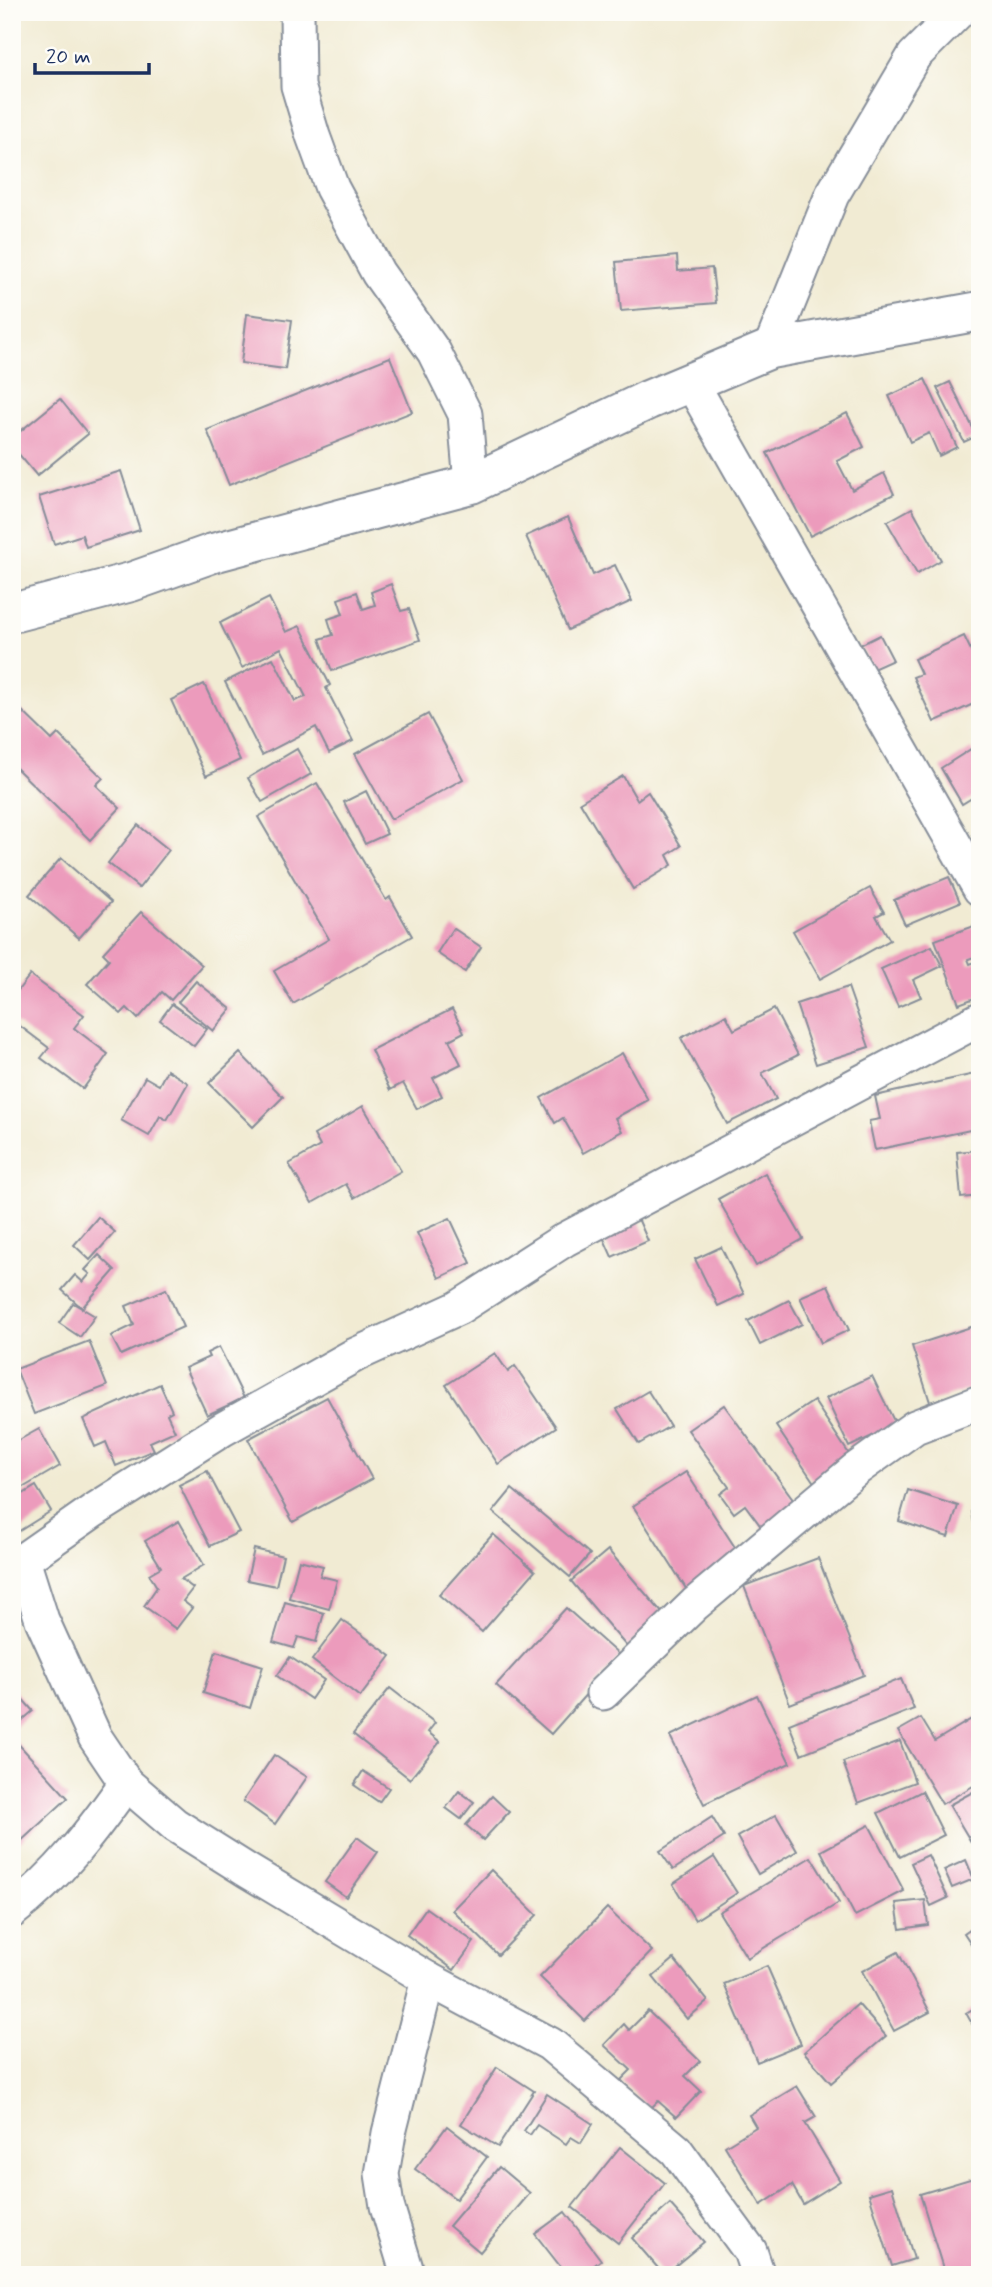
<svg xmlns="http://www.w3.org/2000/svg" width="992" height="2287" viewBox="0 0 992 2287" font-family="Mynerve,sans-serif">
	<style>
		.building { fill: #ec9bbc }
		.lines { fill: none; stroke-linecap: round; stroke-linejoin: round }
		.minor-casing { stroke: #868d98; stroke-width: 37 }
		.tertiary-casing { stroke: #868d98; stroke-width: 42 }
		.minor { stroke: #fff; stroke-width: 33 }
		.tertiary { stroke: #fff; stroke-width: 38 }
	</style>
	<rect width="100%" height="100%" fill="#fdfcf7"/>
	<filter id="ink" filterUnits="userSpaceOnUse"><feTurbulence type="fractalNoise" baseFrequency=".0143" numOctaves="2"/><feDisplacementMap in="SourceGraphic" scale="14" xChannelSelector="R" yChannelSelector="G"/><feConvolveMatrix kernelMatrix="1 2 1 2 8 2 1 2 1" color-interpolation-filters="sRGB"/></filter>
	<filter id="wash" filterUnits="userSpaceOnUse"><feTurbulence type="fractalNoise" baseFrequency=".00686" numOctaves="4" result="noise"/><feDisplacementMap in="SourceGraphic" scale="28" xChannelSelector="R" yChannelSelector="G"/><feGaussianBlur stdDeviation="1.57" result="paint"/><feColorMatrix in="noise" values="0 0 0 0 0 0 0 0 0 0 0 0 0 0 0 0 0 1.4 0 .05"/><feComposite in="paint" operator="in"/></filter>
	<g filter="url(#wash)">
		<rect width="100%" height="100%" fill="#f1ebd3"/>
		<g id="blocks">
			<!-- building -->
			<g class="building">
				<path d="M677,256L678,271L712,268L716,303L621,311L616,262Z"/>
				<path d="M247,314L292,320L285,369L241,363Z"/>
				<path d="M390,357L412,412L229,485L207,430Z"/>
				<path d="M925,379L957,447L939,456L929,433L910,442L889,396Z"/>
				<path d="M950,382L977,436L964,442L937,388Z"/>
				<path d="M60,399L88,434L37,476L12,446V438Z"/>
				<path d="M847,413L864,447L837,461L852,490L884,473L894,494L810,536L767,453Z"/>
				<path d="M121,471L140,530L86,547L82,535L54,544L39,497Z"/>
				<path d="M912,508L941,560L917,574L887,522Z"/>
				<path d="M568,517L593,575L615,565L632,601L568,630L526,536Z"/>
				<path d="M391,584L401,611L409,609L420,640L332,671L320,639L333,635L328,619L343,614L338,599L357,592L363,609L375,605L371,592Z"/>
				<path d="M269,598L286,632L300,626L330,685L326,688L353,741L329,753L316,727L262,755L225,682L273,658L295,701L306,697L281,648L242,668L220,623Z"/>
				<path d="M880,635L893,660L873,669L860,645Z"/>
				<path d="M964,636L980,669V701L934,722L913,677L921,674L914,659Z"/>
				<path d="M204,684L240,760L206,776L171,700Z"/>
				<path d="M12,701L52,740L58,734L103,778L96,785L120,808L90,840L12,764Z"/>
				<path d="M428,714L463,779L391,819L355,754Z"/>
				<path d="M297,749L311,774L262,802L248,778Z"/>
				<path d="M971,749L980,763V793L962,804L941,768Z"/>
				<path d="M623,776L637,800L648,792L681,846L667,855L672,865L633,889L580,802Z"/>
				<path d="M317,783L386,900L390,897L412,936L293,1004L274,971L329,939L258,817Z"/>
				<path d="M366,791L387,834L365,844L344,802Z"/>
				<path d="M138,825L169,850L139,888L108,863Z"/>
				<path d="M61,858L111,902L79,938L29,895Z"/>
				<path d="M949,877L960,902L905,925L894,900Z"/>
				<path d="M870,888L884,912L876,916L890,940L820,979L793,931Z"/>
				<path d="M141,912L202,965L171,1000L162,992L138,1019L127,1008L121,1014L87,984L109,959L103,953Z"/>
				<path d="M980,924V955L968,959L970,964L980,960V996L959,1004L935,940Z"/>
				<path d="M453,928L481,947L465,972L437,953Z"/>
				<path d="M932,946L942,966L913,980L921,997L898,1007L881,969Z"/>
				<path d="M30,975L84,1015L74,1028L108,1054L83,1089L41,1058L49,1048L12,1020V998Z"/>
				<path d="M196,981L231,1009L213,1031L178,1002Z"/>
				<path d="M848,987L869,1047L816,1064L796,1004Z"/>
				<path d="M172,1004L207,1029L194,1046L160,1020Z"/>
				<path d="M452,1009L464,1032L449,1040L461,1064L433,1078L442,1096L417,1109L403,1083L390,1090L371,1050Z"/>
				<path d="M774,1009L798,1055L762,1073L776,1099L727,1124L681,1038L726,1015L734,1030Z"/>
				<path d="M240,1053L283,1097L253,1127L209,1083Z"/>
				<path d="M622,1053L648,1100L615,1118L622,1131L583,1153L563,1118L555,1123L541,1098Z"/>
				<path d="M167,1070L188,1083L167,1120L160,1116L149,1136L121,1120L145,1077L159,1085Z"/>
				<path d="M979,1073L980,1128L875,1150L869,1121L880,1119L875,1096Z"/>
				<path d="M363,1106L401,1171L354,1198L346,1184L312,1203L289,1164L320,1146L314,1135Z"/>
				<path d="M978,1150L980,1196L961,1198L957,1152Z"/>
				<path d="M765,1173L803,1239L756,1266L718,1199Z"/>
				<path d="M636,1214L648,1241L612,1257L600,1230Z"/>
				<path d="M98,1217L115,1232L90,1260L74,1245Z"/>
				<path d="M450,1218L471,1263L439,1278L417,1233Z"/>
				<path d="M721,1247L744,1294L718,1306L695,1259Z"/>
				<path d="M99,1255L115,1270L82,1308L62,1290L75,1275L83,1282L90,1274L85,1270Z"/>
				<path d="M828,1285L849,1330L821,1343L800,1297Z"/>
				<path d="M166,1289L183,1327L121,1355L111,1336L134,1325L126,1306Z"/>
				<path d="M789,1300L802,1324L760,1345L748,1321Z"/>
				<path d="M73,1303L95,1316L80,1337L59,1323Z"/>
				<path d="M980,1324V1386L930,1402L912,1346Z"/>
				<path d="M89,1341L107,1386L34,1414L16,1369Z"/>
				<path d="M219,1347L244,1398L207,1415L185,1368L209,1357L207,1353Z"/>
				<path d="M495,1353L508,1372L515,1366L556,1427L498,1464L446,1385Z"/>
				<path d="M872,1376L896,1425L849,1447L826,1398Z"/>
				<path d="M160,1384L172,1411L167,1414L175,1431L150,1442L154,1450L116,1466L106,1442L95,1447L83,1419Z"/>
				<path d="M648,1391L670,1426L639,1444L617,1409Z"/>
				<path d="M327,1397L372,1479L293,1522L248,1439Z"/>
				<path d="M814,1401L855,1463L817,1487L776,1426Z"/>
				<path d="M724,1405L802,1511L768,1536L745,1505L734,1513L720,1494L729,1487L688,1430Z"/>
				<path d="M39,1429L60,1466L12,1494V1444Z"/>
				<path d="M207,1471L239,1532L210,1546L179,1485Z"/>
				<path d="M686,1472L740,1555L687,1590L633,1506Z"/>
				<path d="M36,1486L51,1511L16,1533L12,1526V1501Z"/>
				<path d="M512,1489L590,1554L570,1577L493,1512Z"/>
				<path d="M908,1490L958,1506L948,1537L899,1521Z"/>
				<path d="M980,1511V1545H978L972,1512Z"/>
				<path d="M179,1521L204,1565L181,1579L193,1588L183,1601L192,1608L176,1629L144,1606L157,1587L149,1574L161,1567L145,1541Z"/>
				<path d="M493,1534L535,1571L482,1632L439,1595Z"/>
				<path d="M254,1549L283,1556L276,1586L247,1580Z"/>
				<path d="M608,1550L664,1615L627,1647L571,1581Z"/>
				<path d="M818,1558L864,1675L790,1704L744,1586Z"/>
				<path d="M299,1560L323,1566L320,1576L337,1580L329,1609L289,1598Z"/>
				<path d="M285,1602L324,1613L316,1642L298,1637L294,1648L273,1642Z"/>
				<path d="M566,1608L620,1656L551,1734L496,1685Z"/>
				<path d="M342,1620L391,1656L360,1697L312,1660Z"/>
				<path d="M216,1651L263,1666L250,1708L203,1693Z"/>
				<path d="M290,1657L324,1680L311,1699L277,1676Z"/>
				<path d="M901,1679L914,1709L801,1754L789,1724Z"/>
				<path d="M12,1687L33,1711L12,1729Z"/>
				<path d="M390,1688L435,1723L428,1732L440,1742L410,1779L353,1734Z"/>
				<path d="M757,1695L790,1763L704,1804L670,1736Z"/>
				<path d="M975,1717L980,1726V1782L942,1804L898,1731L921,1718L935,1741Z"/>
				<path d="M12,1737L68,1798L19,1843L12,1835Z"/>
				<path d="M900,1741L915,1782L858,1803L843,1762Z"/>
				<path d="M274,1755L307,1777L275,1824L243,1801Z"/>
				<path d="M363,1771L389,1788L379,1802L354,1785Z"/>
				<path d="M980,1788V1857L949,1805Z"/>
				<path d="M459,1791L474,1802L461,1819L446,1808Z"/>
				<path d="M922,1791L944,1835L900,1857L878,1813Z"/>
				<path d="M492,1796L509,1812L483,1840L466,1825Z"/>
				<path d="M776,1815L797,1851L758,1874L737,1837Z"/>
				<path d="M712,1817L724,1837L673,1870L660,1851Z"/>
				<path d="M869,1825L904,1891L855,1916L821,1851Z"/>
				<path d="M357,1837L378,1852L346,1897L325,1882Z"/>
				<path d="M928,1855L948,1898L931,1906L911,1863Z"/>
				<path d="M714,1857L737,1893L695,1920L673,1884Z"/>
				<path d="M811,1857L839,1903L747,1958L719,1912Z"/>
				<path d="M966,1860L974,1879L952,1888L944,1870Z"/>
				<path d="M491,1870L537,1915L498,1955L452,1910Z"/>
				<path d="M925,1900L928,1925L900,1929L896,1903Z"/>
				<path d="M426,1908L474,1942L454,1970L407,1935Z"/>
				<path d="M607,1908L652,1951L585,2021L540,1977Z"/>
				<path d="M980,1922V1957L964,1933Z"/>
				<path d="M898,1952L930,2012L894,2031L862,1971Z"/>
				<path d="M674,1959L708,2001L687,2019L653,1977Z"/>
				<path d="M767,1966L801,2044L757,2062L724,1984Z"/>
				<path d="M858,2004L886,2036L831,2083L804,2052Z"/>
				<path d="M980,2005V2038L966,2013Z"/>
				<path d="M648,2011L700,2061L685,2076L701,2091L676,2117L658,2101L650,2109L621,2080L631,2070L604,2045L624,2024L629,2030Z"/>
				<path d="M497,2067L534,2091L498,2147L461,2124Z"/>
				<path d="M797,2086L816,2117L805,2123L840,2181L803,2204L792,2185L761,2205L725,2146L756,2127L749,2115Z"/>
				<path d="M547,2094L593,2124L581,2143L571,2137L566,2144L537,2125L530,2135L524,2131Z"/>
				<path d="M447,2126L487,2157L456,2199L415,2169Z"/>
				<path d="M620,2147L665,2183L618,2243L572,2207Z"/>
				<path d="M499,2167L530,2193L480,2252L449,2226Z"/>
				<path d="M980,2176V2275H945L920,2194Z"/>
				<path d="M892,2187L914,2259L892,2266L869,2194Z"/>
				<path d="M670,2204L704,2242L664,2275L632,2238Z"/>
				<path d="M565,2212L601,2260L582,2275H567L535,2234Z"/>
			</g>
		</g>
	</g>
	<g filter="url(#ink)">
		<use href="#blocks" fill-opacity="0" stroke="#868d98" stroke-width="2"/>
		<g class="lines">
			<defs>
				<g id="minor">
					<path d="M297,12L298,86L313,136L332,188L378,273L434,352L465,414L471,484"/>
					<path d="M770,349L832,195L914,56L958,12"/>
					<path d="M691,382L980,889"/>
					<path d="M12,1560H23L93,1511L223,1429L355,1355L458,1308L564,1240L980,1019"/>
					<path d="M23,1560L42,1620L95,1737L126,1783L175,1825L248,1871L428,1979L550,2044L676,2150L750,2251L758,2275"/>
					<path d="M603,1693L695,1604L855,1470L915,1427L980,1402"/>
					<path d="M12,1911C58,1876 93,1830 126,1783"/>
					<path d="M408,2275L387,2206L382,2174L389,2133L428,1979"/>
				</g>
				<path id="tertiary" d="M12,613L131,582L213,553L471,484L648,400L770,349L980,311"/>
			</defs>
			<!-- minor casing -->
			<use href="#minor" class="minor-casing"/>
			<!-- tertiary casing -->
			<use href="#tertiary" class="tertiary-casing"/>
			<!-- minor -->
			<use href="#minor" class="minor"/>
			<!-- tertiary -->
			<use href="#tertiary" class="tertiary"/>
		</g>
	</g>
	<!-- margin -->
	<rect width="992" height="2287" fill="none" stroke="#fdfcf7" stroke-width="42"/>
	<!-- scale -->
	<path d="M35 63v10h114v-10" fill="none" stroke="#1b2f5e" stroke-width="3.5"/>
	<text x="46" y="63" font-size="21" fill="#1b2f5e" stroke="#fdfcf7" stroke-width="5" paint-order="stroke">20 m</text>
</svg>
